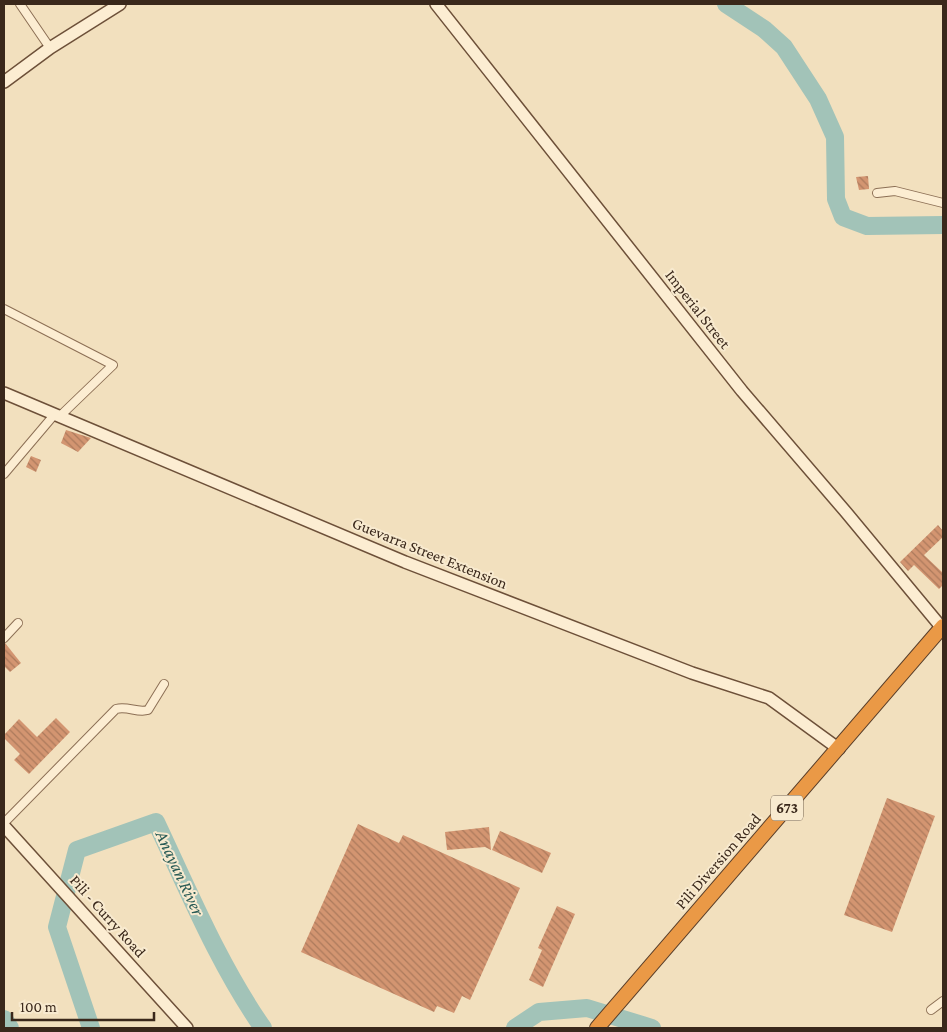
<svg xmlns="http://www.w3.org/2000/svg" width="947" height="1032" viewBox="0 0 947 1032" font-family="'Crimson Pro',serif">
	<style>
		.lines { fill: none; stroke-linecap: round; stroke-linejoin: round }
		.river { stroke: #a2c3b8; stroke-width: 18 }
		.building { fill: url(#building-back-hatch) }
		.street-casing { stroke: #8c6f55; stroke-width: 10 }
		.secondary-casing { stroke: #6d5039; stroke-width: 14 }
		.highway-casing { stroke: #593e2a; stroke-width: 16 }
		.street { stroke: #fcedd2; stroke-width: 8 }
		.secondary { stroke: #fcedd2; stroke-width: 11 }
		.highway { stroke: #ea9946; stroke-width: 14 }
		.labels { text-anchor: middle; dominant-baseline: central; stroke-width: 4; stroke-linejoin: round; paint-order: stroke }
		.shield { fill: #f8eacf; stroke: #736251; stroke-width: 1 }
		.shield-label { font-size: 15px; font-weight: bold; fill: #3a281b }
		.street-label { font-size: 16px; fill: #3a281b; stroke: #f8eacf }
		.water-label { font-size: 18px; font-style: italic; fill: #295b55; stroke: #f8eacf }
	</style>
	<defs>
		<pattern id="building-back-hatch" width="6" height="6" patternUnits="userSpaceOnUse" patternTransform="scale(1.25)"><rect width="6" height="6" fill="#d39571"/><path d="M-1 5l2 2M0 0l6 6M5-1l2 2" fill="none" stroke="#ac7a5c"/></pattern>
	</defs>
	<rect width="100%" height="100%" fill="#f2e0be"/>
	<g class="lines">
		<!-- river -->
		<g class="river">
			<path d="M726,4L764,29L784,47L818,99L835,137L836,199L843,217L867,226L943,225"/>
			<path d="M4,1019L10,1028"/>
			<path d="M91,1028L57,927L77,850L156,822C189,892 219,965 263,1028"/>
			<path d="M515,1028L539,1012L587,1008L652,1028"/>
		</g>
	</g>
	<!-- building -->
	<g class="building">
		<path d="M868,176L869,189L859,190L856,177Z"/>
		<path d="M66,430L91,438L78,452L61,443Z"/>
		<path d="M31,456L41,460L36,472L26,467Z"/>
		<path d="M938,525L943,531V537L924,555L943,573V585L939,589L914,565L908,571L900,562Z"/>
		<path d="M5,643L21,663L10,672L4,666Z"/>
		<path d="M56,718L70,732L29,774L14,760L20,754L4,738V735L19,719L37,737Z"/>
		<path d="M887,798L935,816L892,932L844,915Z"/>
		<path d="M358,824L399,843L403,835L520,888L470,1000L462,996L454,1013L437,1006L434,1012L301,952Z"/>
		<path d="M489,827L491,850L485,847L447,850L445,832Z"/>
		<path d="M500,831L551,853L542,873L492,850Z"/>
		<path d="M557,906L575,914L543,987L529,980L542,950L538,948Z"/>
	</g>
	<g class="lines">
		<defs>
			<g id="street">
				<path d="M20,4L50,48"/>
				<path d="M877,193L895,191L943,203"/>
				<path d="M4,309L113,365L59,417"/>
				<path d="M4,474L54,415"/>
				<path d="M4,638L18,623"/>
				<path d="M4,823L116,709C128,706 137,713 148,710L164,684"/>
				<path d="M931,1010L943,1001"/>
			</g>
			<g id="secondary">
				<path d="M436,4L742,391L845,511L942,628"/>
				<path d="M4,82L50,48L120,4"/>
				<path d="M4,393L405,562L692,673L769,698L839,749"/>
				<path d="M4,826L187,1028"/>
			</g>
			<path id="highway" d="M597,1028L943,626"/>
		</defs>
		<!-- street casing -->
		<use href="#street" class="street-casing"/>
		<!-- secondary casing -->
		<use href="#secondary" class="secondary-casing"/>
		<!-- highway casing -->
		<use href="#highway" class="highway-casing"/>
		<!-- street -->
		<use href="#street" class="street"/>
		<!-- secondary -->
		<use href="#secondary" class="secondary"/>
		<!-- highway -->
		<use href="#highway" class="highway"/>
	</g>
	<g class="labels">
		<!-- shield labels -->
		<rect class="shield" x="771" y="795.5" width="32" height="25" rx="4"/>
		<g class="shield-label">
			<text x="787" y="808">673</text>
		</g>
		<!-- street labels -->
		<g class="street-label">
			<text transform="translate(698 309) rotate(52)">Imperial Street</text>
			<text transform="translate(430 553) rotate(22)">Guevarra Street Extension</text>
			<text transform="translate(718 861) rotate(-49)">Pili Diversion Road</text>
			<text transform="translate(108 916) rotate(48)">Pili - Curry Road</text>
		</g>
		<!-- water labels -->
		<g class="water-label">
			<text transform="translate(180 873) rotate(65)">Anayan River</text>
		</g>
	</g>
	<!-- border -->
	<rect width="947" height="1032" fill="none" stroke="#3a281b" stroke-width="10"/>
	<!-- scale -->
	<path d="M12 1012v8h142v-8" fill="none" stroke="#3a281b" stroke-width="2.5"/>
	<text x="20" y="1012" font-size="15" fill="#3a281b" stroke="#f8eacf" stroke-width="4" paint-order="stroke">100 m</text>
</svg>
